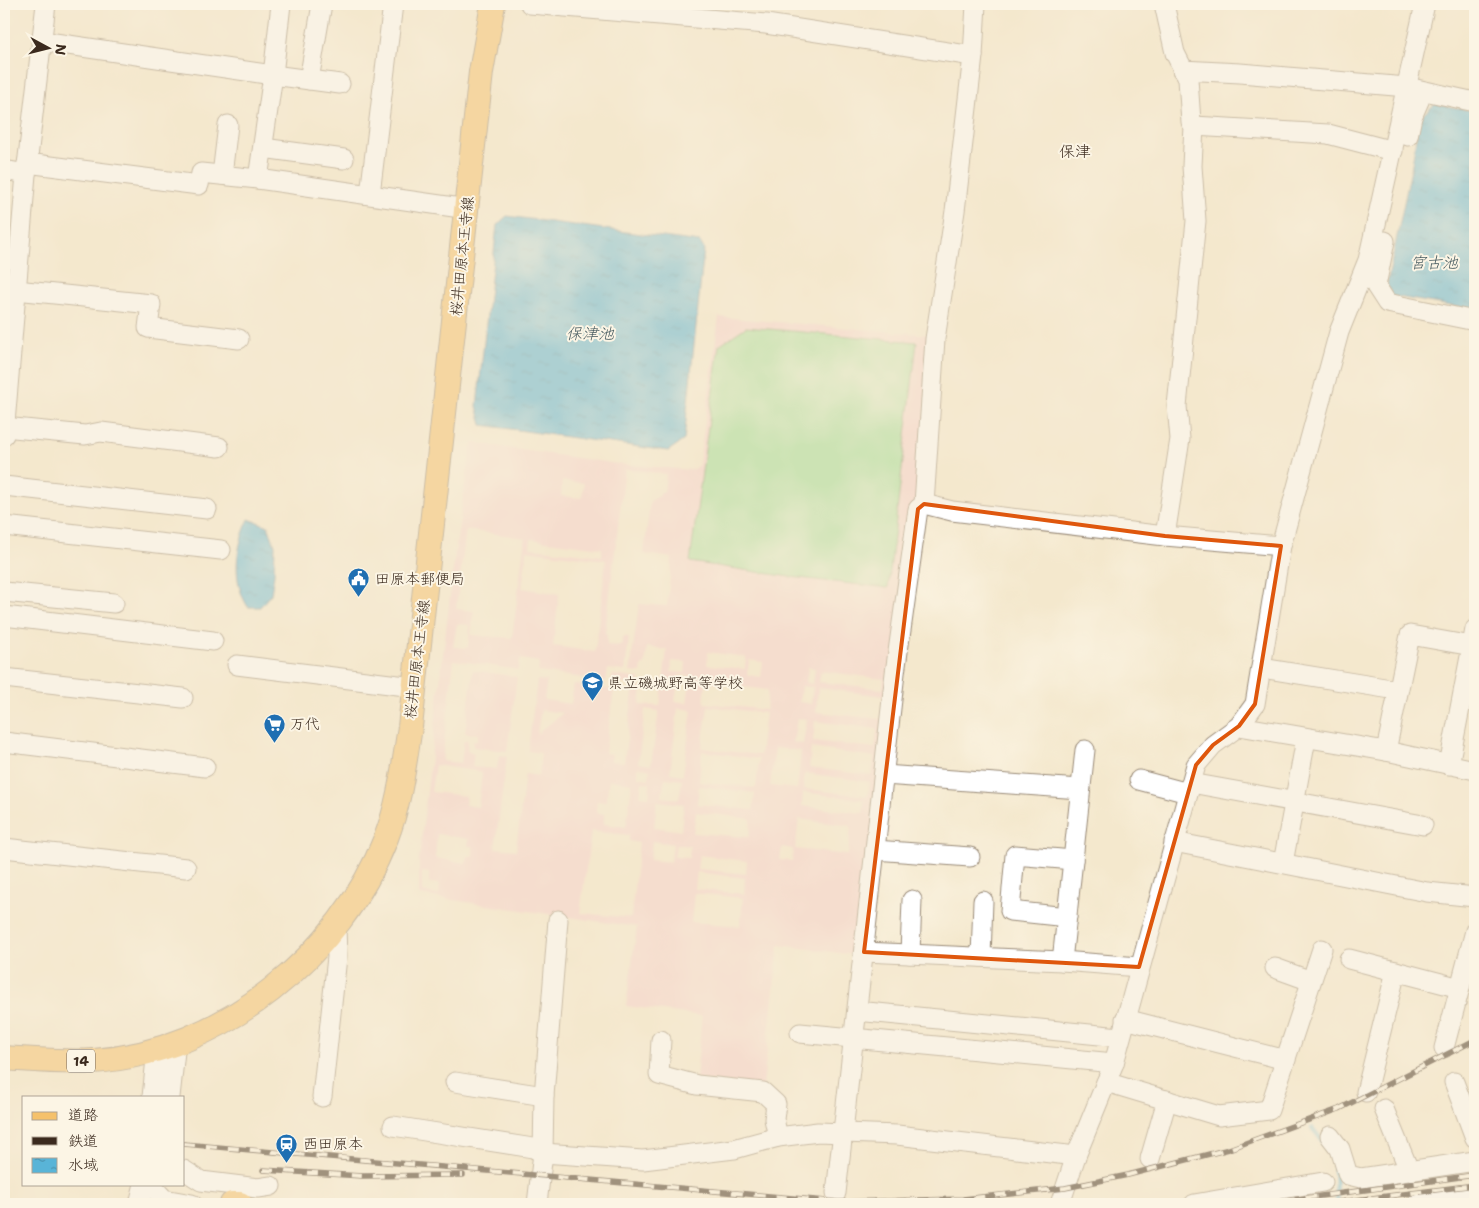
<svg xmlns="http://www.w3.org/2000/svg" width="1479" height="1208" viewBox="0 0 1479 1208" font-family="'Shantell Sans','Klee One',sans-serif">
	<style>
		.built { fill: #f7d0ce; fill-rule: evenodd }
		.pitch { fill: #9cde95; stroke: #6c845a }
		.water { fill: url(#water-ripples); stroke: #4a6f7a }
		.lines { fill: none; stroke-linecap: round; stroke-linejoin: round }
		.stream { stroke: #59b4d7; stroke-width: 4.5 }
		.minor-casing { stroke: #988976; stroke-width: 21 }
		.major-casing { stroke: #988976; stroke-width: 26 }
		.minor { stroke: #fff; stroke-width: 19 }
		.major { stroke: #f5c16b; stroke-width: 24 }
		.rail-casing { stroke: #3b2a1e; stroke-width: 5.5 }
		.rail { stroke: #fcf5e5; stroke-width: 4; stroke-dasharray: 11; stroke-linecap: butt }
		.marked { fill: none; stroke: #df570d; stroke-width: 4; stroke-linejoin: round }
		.labels { text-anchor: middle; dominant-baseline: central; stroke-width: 4; stroke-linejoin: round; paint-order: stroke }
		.shield { fill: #fcf5e5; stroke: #75675a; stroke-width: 1 }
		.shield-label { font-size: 14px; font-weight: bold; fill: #3b2a1e }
		.street-label { font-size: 15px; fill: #3b2a1e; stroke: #fcf5e5 }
		.poi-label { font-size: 15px; fill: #3b2a1e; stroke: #fcf5e5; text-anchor: start }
		.neighbourhood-label { font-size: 16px; fill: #3b2a1e; stroke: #fcf5e5 }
		.water-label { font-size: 16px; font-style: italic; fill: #465a5f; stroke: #fcf5e5 }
	</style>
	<defs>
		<pattern id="water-ripples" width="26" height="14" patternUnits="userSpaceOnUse" patternTransform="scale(1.25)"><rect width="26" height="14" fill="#59b4d7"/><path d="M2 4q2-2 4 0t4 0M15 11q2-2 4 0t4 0" fill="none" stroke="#4b93ae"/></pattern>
	</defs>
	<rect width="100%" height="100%" fill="#fcf5e5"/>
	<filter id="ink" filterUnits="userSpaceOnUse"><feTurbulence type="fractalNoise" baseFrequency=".02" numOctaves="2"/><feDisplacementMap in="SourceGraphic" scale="10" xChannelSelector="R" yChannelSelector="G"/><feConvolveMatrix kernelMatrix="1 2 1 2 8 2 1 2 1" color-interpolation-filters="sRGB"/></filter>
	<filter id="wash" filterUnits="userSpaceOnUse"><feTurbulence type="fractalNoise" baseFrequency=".0096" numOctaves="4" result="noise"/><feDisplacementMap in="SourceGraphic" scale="20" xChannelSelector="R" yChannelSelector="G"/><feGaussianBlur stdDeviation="1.12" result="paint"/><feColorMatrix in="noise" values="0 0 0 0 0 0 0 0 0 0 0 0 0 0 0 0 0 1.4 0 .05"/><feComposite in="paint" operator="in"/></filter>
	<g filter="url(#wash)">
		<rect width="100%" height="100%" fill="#f4e8cd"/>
		<!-- built -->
		<g class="built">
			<path d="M719,317L931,335L917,504L855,955L779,945L763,1087L696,1079L702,1016L626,1006L637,927L419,895V859L456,545L471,448L474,443L618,464L692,470L699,465ZM625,469L666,474L664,492H660L659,496L650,501L644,554L672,558L667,606L639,604L630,672L641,673L642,665H645L647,647L667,650L660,706L640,705L642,688H639L640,679L613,675L611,682L634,685L624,762L611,761L612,754L605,753L614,690L574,684L571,704L544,700L547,681L537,680L528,751L541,753L539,776L525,774L516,850L495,848L507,756L499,755L497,769L472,767L474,753L467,751L468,740H464L461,763L442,761L454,660L518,670L520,659L539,662L538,672L606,681L608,669L625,671L629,637H623L622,646L607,645V635L605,634ZM562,481L584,483L582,498L561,496ZM466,530L525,538L512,638L471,635L474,611L456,609ZM531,539L602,548V556L530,548ZM527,550L606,560L595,652L553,646L559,594L522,588ZM690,562L888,588L790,577ZM457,624L470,625L468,648L453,647ZM708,652L746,657L745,669L707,665ZM749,660L763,662L761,677L747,675ZM672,661L686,662L685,673L671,672ZM808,667L815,668L813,684L806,683ZM821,671L884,679L883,689L819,682ZM679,675L691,676L687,703L675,701ZM706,682L768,690L766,710L704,703ZM801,686L813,687L811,704L799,702ZM818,688L883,696L881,719L816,712ZM708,706L765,713L760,755L702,748ZM678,708L692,710L683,775L670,773ZM645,709L659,711L651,765L638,763ZM541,710L563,713L537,734ZM797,718L807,719L803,744L793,742ZM815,721L877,729L875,748L813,741ZM775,748L801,751L797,789L770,786ZM811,748L874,757L872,775L809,768ZM702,751L759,759L756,788L699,782ZM435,765L482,772L478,807L465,805L466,796L431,792ZM638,767L650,770L649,779L638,777ZM805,773L870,782L868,796L803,789ZM665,778L682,780L679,799L662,797ZM609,780L632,783L626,827L604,824V814L596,812L597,801L606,802ZM642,782L650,783L649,797L640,796ZM699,786L755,793L753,810L697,804ZM803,792L864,800L863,813L802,806ZM657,801L684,804L681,831L654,827ZM696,812L751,819L749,837L693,833ZM799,819L851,826L848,855L795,849ZM591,831L629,835V841L639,843L631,918L580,913ZM437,834L469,839L468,846H473V856H468L466,863L435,858ZM652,841L673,844L671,862L650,860ZM676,844L690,846L689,858L674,857ZM782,847L793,849L792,861L780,860ZM699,855L747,861L746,874L697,869ZM422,872L429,873V883L440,884L439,895L422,892ZM697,872L745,878L744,894L695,889ZM694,893L743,898L740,926L691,922Z"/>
			<path d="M473,670L517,677L507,751L473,747V740L477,741L478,734L465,733Z"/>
		</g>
		<!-- pitch -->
		<path class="pitch" d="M746,327L917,342L888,588L790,577L690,562L719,345Z"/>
		<!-- water -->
		<g class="water">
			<path d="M1435,104L1475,111V310L1392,296L1387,284L1412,165L1419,118Z"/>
			<path d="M507,216L700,242L704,249L684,440L668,451L482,425L477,406L497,225Z"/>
			<path d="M249,519L268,526L275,545L274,574L271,594L260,607H248C231,580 236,546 249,519Z"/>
		</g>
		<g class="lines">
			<!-- stream -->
			<path class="stream" d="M1312,1128C1319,1137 1328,1147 1332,1158C1339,1173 1333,1189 1338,1204"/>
		</g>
	</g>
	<g filter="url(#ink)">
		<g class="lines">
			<defs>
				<g id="minor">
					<path d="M281,4L273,75L340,84"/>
					<path d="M530,4L766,24L973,56"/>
					<path d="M1164,4L1175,53L1188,79L1191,122L1194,126L1192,166L1196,221L1177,406L1180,439L1165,536"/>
					<path d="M41,41L273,75L258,179L468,209"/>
					<path d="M1182,70L1240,73L1407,87L1475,102"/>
					<path d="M309,80L322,4"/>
					<path d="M1194,126L1328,134L1393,151"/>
					<path d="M1408,136L1412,117L1423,92"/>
					<path d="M263,148L344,159"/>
					<path d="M27,163L199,185L201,173L258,179"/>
					<path d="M4,170L26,174"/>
					<path d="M222,175L228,125"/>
					<path d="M370,194L393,4"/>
					<path d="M1385,241L1376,286L1387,303L1475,321"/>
					<path d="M16,290L151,304L148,328L239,339"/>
					<path d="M4,427L85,435L101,432L219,447"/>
					<path d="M4,435L26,174L46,4"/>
					<path d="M4,486L207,509"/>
					<path d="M924,504L952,511L1165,536L1281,546"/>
					<path d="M4,526L221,550"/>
					<path d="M4,592L114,603"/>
					<path d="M4,616L213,641"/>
					<path d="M1472,646L1475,629"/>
					<path d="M237,665L414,687"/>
					<path d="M1261,668L1397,690"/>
					<path d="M4,678L183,698"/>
					<path d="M1239,726L1386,751L1475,770"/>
					<path d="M4,742L205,767"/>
					<path d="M1386,751L1410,635L1472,646L1449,765"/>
					<path d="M884,775L1080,789"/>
					<path d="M1139,780L1188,793"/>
					<path d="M1191,783L1423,825"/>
					<path d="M1174,842L1427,892L1475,897"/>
					<path d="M4,848L186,868"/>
					<path d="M875,850L970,857"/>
					<path d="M1283,863L1306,739"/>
					<path d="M1067,917L1010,911L1015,855L1073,860"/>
					<path d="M864,952L1062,961L1139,967"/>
					<path d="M910,954L912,900"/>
					<path d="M981,957L983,901"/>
					<path d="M1349,959L1460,988"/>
					<path d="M1062,961L1085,750"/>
					<path d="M1275,968L1311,981"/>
					<path d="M857,1011L1120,1037"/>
					<path d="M1125,1019L1286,1060"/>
					<path d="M800,1033L1114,1063"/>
					<path d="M661,1040L659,1075L697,1085L763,1092L776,1104L774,1119L778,1137"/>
					<path d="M1444,1048L1475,931"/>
					<path d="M455,1082L544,1096"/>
					<path d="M1106,1082L1219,1116L1269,1110L1322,949"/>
					<path d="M1454,1082L1475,1138"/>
					<path d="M1366,1092L1396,971"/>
					<path d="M152,1097L157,1049"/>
					<path d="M170,1097L176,1042"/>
					<path d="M322,1097L337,957L336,926"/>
					<path d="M1384,1109L1409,1170"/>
					<path d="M393,1126L533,1148L543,1153L643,1160L734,1149L778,1137L818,1132L897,1135L1076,1156"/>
					<path d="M1330,1136L1340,1149L1348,1175L1361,1178L1475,1161"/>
					<path d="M1150,1159L1167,1100"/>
					<path d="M184,1170L201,1181L258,1188L271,1186"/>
					<path d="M150,1184L164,1199L192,1204"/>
					<path d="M836,1193L895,673L918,509L924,504L935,339L955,211L973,56L976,4"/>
					<path d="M139,1204L144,1184"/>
					<path d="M537,1204L543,1153L544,1096L558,920"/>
					<path d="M1060,1204L1076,1156L1114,1063L1196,765L1213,745L1239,726L1255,704L1281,546L1339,332L1368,260L1425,4"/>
					<path d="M1194,1204L1323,1182"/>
					<path d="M1416,1204L1475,1196"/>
				</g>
				<g id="major">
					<path d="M4,1058C34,1060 64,1063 94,1061C222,1052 341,955 386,838C400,802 404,764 410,727L481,72L493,4"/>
					<path d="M232,1204H240"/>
				</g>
			</defs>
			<!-- minor casing -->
			<use href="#minor" class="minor-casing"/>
			<!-- major casing -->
			<use href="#major" class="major-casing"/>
			<!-- minor -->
			<use href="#minor" class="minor"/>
			<!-- major -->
			<use href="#major" class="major"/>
			<defs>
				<g id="rail">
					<path d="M184,1144L838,1202L963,1199L1065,1188L1128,1175L1229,1149L1339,1109L1475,1040"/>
					<path d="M263,1170L362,1176L463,1175"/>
					<path d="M1262,1204L1475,1175"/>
					<path d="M1324,1204L1475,1185"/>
				</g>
			</defs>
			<!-- rail casing -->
			<use href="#rail" class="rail-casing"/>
			<!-- rail -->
			<use href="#rail" class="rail"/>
		</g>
	</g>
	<!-- marked area -->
	<path d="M0 0H1479V1208H0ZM924,504L1165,536L1281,546L1255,704L1239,726L1213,745L1196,765L1139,967L864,952L918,509Z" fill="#f4e8cd" fill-opacity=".55" fill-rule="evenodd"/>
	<path class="marked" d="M924,504L1165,536L1281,546L1255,704L1239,726L1213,745L1196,765L1139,967L864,952L918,509Z"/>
	<!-- icons -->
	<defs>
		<symbol id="civic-pin" viewBox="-11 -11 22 30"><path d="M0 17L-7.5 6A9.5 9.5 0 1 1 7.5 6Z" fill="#1f6fb2" stroke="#fcf5e5"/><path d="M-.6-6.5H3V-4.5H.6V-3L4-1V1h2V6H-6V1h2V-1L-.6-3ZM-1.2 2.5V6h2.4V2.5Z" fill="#fff"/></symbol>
		<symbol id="school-pin" viewBox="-11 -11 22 30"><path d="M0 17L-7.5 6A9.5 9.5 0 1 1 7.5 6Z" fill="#1f6fb2" stroke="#fcf5e5"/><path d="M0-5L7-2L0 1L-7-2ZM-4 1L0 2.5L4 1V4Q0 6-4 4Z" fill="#fff"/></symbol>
		<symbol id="supermarket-pin" viewBox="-11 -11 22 30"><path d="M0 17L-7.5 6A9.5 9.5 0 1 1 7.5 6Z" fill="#1f6fb2" stroke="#fcf5e5"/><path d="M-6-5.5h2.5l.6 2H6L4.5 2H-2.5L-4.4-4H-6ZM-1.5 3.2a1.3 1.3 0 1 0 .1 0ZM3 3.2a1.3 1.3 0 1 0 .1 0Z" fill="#fff"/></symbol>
		<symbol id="station-pin" viewBox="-11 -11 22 30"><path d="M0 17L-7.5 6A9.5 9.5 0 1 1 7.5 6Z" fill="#1f6fb2" stroke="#fcf5e5"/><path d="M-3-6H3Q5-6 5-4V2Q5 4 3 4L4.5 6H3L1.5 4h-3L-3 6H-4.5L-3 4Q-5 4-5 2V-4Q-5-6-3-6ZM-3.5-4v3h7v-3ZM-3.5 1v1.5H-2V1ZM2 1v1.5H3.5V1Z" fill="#fff"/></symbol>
	</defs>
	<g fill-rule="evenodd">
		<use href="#civic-pin" x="346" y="566" width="25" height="34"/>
		<use href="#school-pin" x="580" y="670" width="25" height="34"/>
		<use href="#supermarket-pin" x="262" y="712" width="25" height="34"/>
		<use href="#station-pin" x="274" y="1132" width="25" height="34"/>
	</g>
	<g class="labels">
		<!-- shield labels -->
		<rect class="shield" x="67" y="1049.5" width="28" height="23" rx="4"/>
		<g class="shield-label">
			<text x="81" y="1061">14</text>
		</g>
		<!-- street labels -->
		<g class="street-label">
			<text transform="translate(462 256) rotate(-84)">桜井田原本王寺線</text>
			<text transform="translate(417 659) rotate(-83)">桜井田原本王寺線</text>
		</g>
		<!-- poi labels -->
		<g class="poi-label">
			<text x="375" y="579">田原本郵便局</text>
			<text x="608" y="683">県立磯城野高等学校</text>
			<text x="290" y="724">万代</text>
			<text x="303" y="1144">西田原本</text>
		</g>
		<!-- neighbourhood labels -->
		<g class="neighbourhood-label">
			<text x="1075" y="151">保津</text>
		</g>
		<!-- water labels -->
		<g class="water-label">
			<text x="1434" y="262">宮古池</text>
			<text x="590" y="333">保津池</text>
		</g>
	</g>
	<!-- margin -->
	<rect width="1479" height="1208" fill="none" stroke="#fcf5e5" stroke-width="20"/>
	<!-- legend -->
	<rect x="22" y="1096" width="162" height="90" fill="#fcf5e5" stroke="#afa495"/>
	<rect x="32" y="1112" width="25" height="8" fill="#f5c16b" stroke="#afa495"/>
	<text x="68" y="1120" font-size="15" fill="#3b2a1e">道路</text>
	<rect x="32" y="1137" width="25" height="8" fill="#3b2a1e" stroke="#afa495"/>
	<text x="68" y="1146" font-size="15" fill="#3b2a1e">鉄道</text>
	<rect x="32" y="1158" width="25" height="15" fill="url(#water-ripples)" stroke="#afa495"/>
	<text x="68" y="1170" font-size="15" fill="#3b2a1e">水域</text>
	<!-- north arrow -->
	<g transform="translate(48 48) rotate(97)" stroke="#fcf5e5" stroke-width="4" paint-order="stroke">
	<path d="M0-4L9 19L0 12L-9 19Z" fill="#3b2a1e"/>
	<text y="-8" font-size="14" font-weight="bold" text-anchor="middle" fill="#3b2a1e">N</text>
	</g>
</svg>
